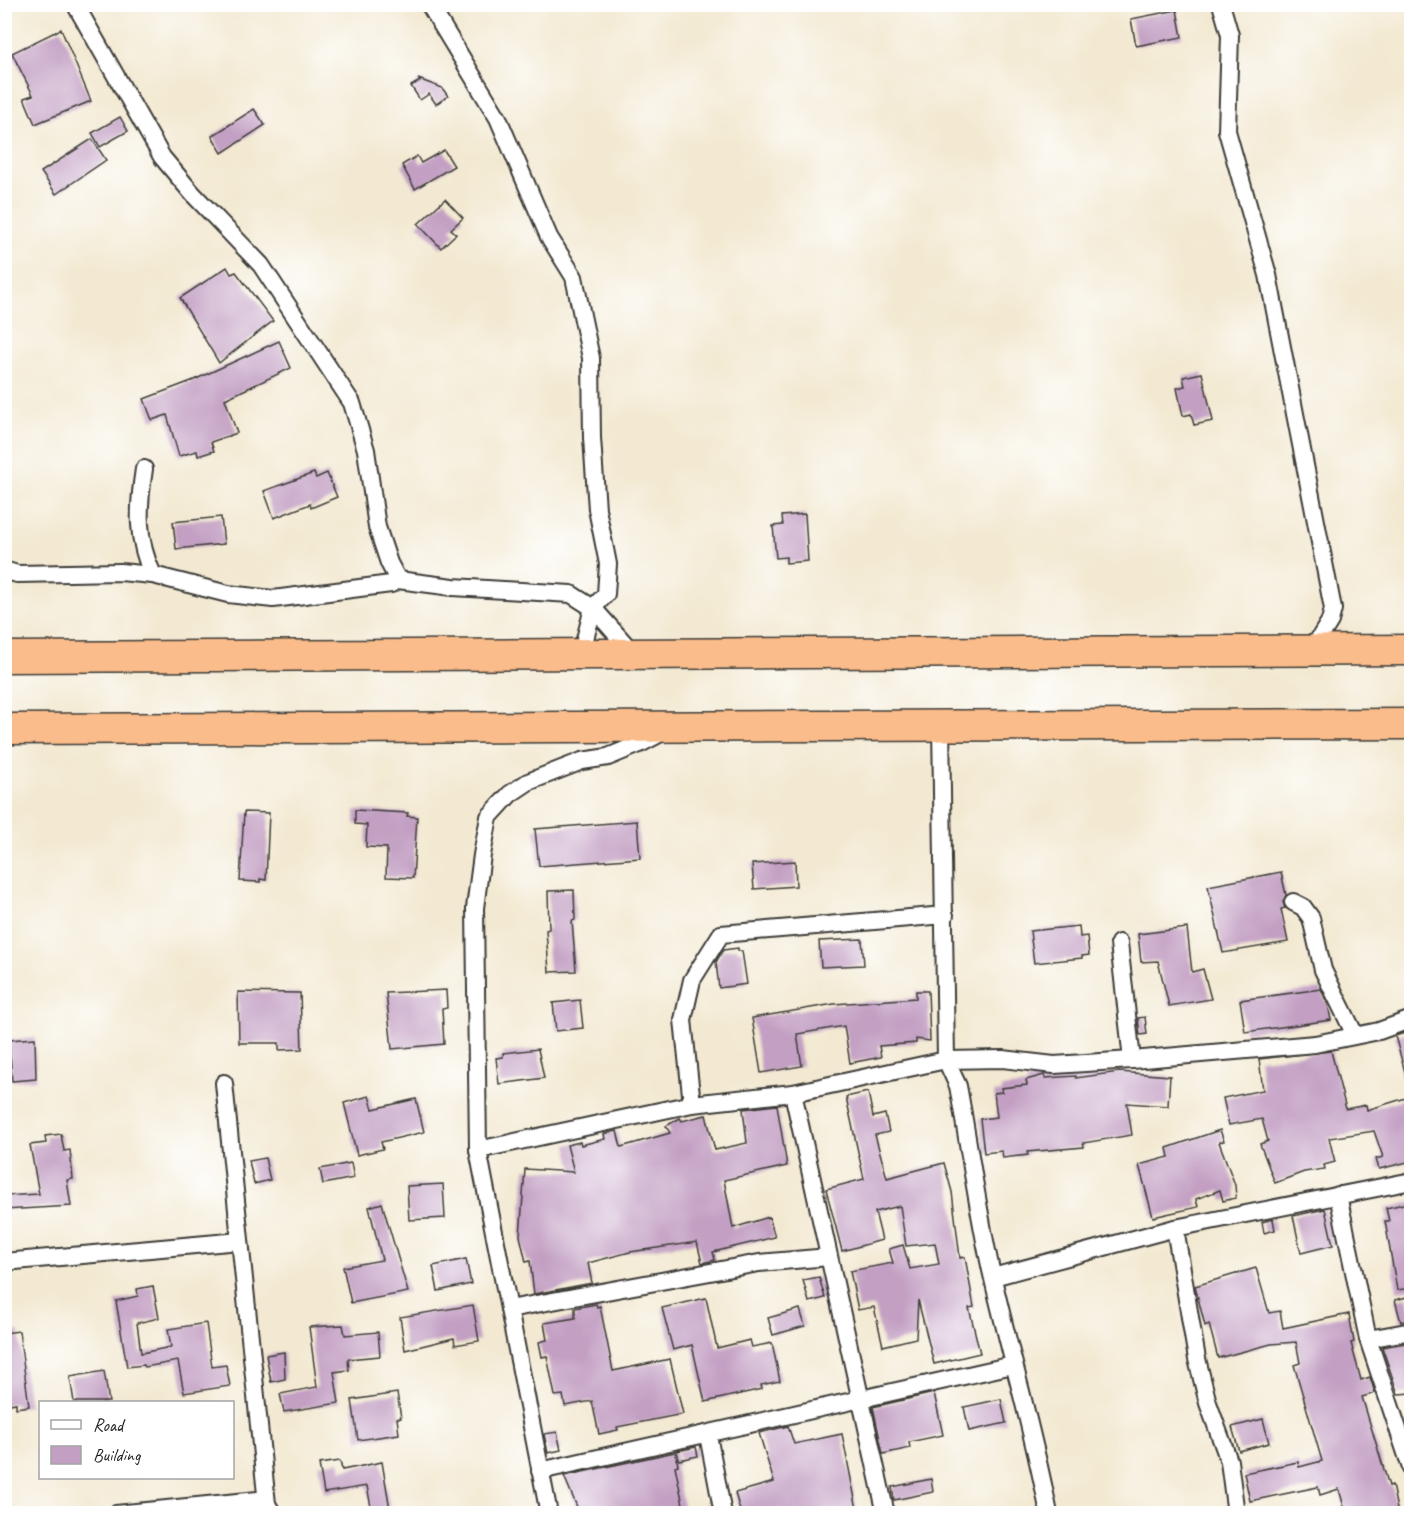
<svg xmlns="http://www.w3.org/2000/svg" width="1416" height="1518" viewBox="0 0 1416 1518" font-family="Caveat,sans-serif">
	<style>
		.building { fill: #c29fc3 }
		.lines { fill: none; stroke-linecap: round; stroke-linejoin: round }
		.street-casing { stroke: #3c3b37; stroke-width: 20 }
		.highway-casing { stroke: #3c3b37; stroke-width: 33 }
		.street { stroke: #fff; stroke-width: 16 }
		.highway { stroke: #f9bc8a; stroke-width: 30 }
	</style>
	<rect width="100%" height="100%" fill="#fff"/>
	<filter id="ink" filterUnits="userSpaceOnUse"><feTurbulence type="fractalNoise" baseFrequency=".0167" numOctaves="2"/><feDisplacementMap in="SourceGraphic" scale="12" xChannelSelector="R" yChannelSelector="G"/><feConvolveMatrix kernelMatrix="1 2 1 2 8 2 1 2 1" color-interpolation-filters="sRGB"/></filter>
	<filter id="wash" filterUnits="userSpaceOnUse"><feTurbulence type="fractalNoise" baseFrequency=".008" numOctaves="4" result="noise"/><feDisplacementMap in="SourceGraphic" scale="24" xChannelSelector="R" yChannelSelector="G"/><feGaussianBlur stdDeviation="1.35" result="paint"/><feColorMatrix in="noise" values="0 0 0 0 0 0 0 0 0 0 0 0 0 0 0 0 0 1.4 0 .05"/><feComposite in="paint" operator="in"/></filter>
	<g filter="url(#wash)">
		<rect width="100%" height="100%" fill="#f3e9d2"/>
		<g id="blocks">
			<!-- building -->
			<g class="building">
				<path d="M1177,10L1182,37L1136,46L1131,19Z"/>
				<path d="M61,29L91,101L35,124L24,98L33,95L12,53Z"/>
				<path d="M418,79L442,88L448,96L436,104L429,94L420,100L411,86L420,81Z"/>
				<path d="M254,109L265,125L222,153L212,136Z"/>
				<path d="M120,117L128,131L100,147L92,133Z"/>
				<path d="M92,139L106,160L56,194L41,172Z"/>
				<path d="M444,150L454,166L415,189L402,165L417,156L421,163Z"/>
				<path d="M445,199L463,218L451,229L456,234L441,248L418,224Z"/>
				<path d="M227,267L231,274L236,272L273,321L219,363L180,298Z"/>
				<path d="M279,341L291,368L225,399L237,433L211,442L214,451L198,456L197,451L179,456L167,415L152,420L144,399L194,380Z"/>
				<path d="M1202,373L1213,421L1194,425L1191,414L1183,416L1177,388L1185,386L1183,377Z"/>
				<path d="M314,473L316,478L327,473L337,497L311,508L310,504L274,518L264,491Z"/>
				<path d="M805,514L808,561L786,563V557L776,558L773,526L783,525L782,516Z"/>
				<path d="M221,517L224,544L176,549L173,522Z"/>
				<path d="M355,810L408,813L407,816L417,817L413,878L386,877L387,848L366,847L367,825L355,824Z"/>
				<path d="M244,812L269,813L266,880L260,879V882L240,881Z"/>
				<path d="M637,821L640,858L539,866L535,829Z"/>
				<path d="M795,861L796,886L754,889L752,864Z"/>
				<path d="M1281,872L1286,895L1283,902L1285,908L1281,909L1288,942L1223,953L1208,886Z"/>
				<path d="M574,890L575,920L572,921L576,971L549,972L546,930L549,929L548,891Z"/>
				<path d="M1079,926L1080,937L1087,936L1089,955L1082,956V958L1034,963L1030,931Z"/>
				<path d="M1187,928L1192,972L1203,969L1211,999L1169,1006L1158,961L1141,962L1138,934Z"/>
				<path d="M862,939L864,965L821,967L819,941Z"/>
				<path d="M738,948V951H742L747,984L719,988L716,962L723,950Z"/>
				<path d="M1321,989L1328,1005L1331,1020L1245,1032L1240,1000Z"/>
				<path d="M446,990L447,1008L442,1009L444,1044L392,1049L386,993Z"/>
				<path d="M916,991H928L930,1041L916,1039V1043L879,1046L881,1057L850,1063L844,1026L797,1034L802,1066L761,1073L752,1018L834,1004L916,998Z"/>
				<path d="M238,992L300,993L302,1049L279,1050V1043H239Z"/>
				<path d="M580,1000L583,1028L556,1031L553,1003Z"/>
				<path d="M1145,1017L1147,1034L1140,1035L1138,1018Z"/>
				<path d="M1408,1032L1412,1045V1082L1408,1083L1395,1036Z"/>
				<path d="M35,1038L36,1079L12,1081L9,1040Z"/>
				<path d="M538,1049L544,1078L499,1084L496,1058L503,1057V1053Z"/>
				<path d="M1331,1051L1346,1109L1366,1105L1367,1110L1412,1096V1161L1379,1169L1376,1159L1383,1157L1374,1131L1329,1138L1335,1162L1324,1165L1325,1169L1304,1172L1275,1183L1260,1144L1268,1141L1262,1119L1229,1125L1223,1098L1263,1090L1259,1059Z"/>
				<path d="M1119,1072L1170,1076L1168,1106L1127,1103L1132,1135L1083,1143L1084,1147L1027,1152L1028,1155L1003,1158L1002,1151L984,1153L980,1119L997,1117L994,1093L1002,1092L1001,1088L1027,1085L1026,1080L1044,1075L1045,1078L1076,1076V1078Z"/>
				<path d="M868,1092L873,1117L885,1114L889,1132L875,1135L887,1178L944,1163L952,1192L960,1258L965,1257L974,1307L969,1308L980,1353L934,1364L918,1300L916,1338L883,1346L874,1307L858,1310L850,1271L893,1263L889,1249L903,1245L910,1269L939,1264L935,1243L906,1246L900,1206L875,1212L882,1240L842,1251L826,1189L864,1179L846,1097Z"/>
				<path d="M369,1096L373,1109L416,1099L424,1132L381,1142L383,1149L357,1155L344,1103Z"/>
				<path d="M777,1105L787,1166L724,1180L733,1228L769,1217L775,1237L713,1252L715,1260L702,1263L697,1242L630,1252L588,1263L592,1283L534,1294L530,1261L526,1262L520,1236L525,1169L574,1172L567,1145L580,1142L581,1145L605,1139L604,1134L617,1131L621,1147L670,1133L666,1126L680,1118L682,1121L706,1115L715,1150L747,1143L743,1109Z"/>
				<path d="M1220,1130L1224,1141L1219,1142L1235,1185L1236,1198L1223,1201L1220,1190L1196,1199L1198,1207L1153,1217L1139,1165L1169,1157L1167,1148Z"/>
				<path d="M61,1134L64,1151L70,1150L73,1179L67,1180L71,1206L4,1210V1196L39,1194L30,1145L46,1143L45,1136Z"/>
				<path d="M265,1158L270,1180L254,1184L249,1161Z"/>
				<path d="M351,1163L354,1178L323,1184L320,1169Z"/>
				<path d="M443,1184L445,1218L409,1220L407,1186Z"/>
				<path d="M1412,1202V1288L1397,1290L1385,1221H1389L1386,1208Z"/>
				<path d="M382,1203L408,1292L351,1303L343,1267L382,1260L369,1207Z"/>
				<path d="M1325,1209L1333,1245L1301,1253L1293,1216Z"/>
				<path d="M1273,1219L1275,1230L1264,1233L1262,1222Z"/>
				<path d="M466,1259L471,1284L438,1291L433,1266Z"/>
				<path d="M1256,1268L1269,1313L1280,1311L1283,1328L1349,1314L1354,1342L1351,1343L1361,1380L1370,1377L1375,1393L1362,1397L1389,1486L1392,1485L1398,1514H1346L1339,1489L1320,1495L1318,1487L1250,1501L1244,1473L1298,1462L1299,1467L1322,1461L1294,1365L1300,1363L1296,1342L1271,1344L1218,1358L1209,1324L1205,1326L1195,1286Z"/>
				<path d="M819,1277L825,1298L809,1302L803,1280Z"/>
				<path d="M153,1286L159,1318L137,1323L141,1353L171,1347L168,1329L206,1323L212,1367L226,1365L230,1386L184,1393L178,1361L145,1367L144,1365L127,1367L116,1301L138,1296L137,1289Z"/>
				<path d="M1407,1297L1412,1319L1401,1322L1395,1300Z"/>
				<path d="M706,1298L717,1348L750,1340L752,1347L772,1343L780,1381L761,1385L762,1389L705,1402L692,1345L673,1350L662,1308Z"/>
				<path d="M596,1304L597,1307L600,1306L613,1371L670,1359L683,1414L617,1427L618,1430L599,1434L592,1401L565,1406L563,1395L555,1396L547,1356L542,1357L539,1342L547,1340L544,1323L575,1318V1308Z"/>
				<path d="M473,1305L479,1341L455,1345L454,1338L405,1350L400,1317Z"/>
				<path d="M800,1309L805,1326L773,1335L768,1318Z"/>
				<path d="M343,1325L345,1335L378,1332L380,1356L348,1359L349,1370L334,1372L339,1403L284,1412L280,1394L317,1387L309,1327Z"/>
				<path d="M19,1331L29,1406L16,1408V1403L4,1405V1333Z"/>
				<path d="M1412,1342V1393L1398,1394L1382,1347Z"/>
				<path d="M284,1352L285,1379L271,1382L266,1355Z"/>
				<path d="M104,1371L109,1402H74L70,1377Z"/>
				<path d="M397,1393L401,1418H397L399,1434L358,1440L352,1400Z"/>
				<path d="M934,1393L943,1435L909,1442L910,1448L883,1454L873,1407Z"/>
				<path d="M1001,1399L1006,1423L969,1431L964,1407Z"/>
				<path d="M1263,1419L1269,1443L1239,1451L1232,1427Z"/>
				<path d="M788,1426L794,1444L842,1434L858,1514H741L735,1493L774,1482L759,1433Z"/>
				<path d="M557,1432L561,1450L548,1453L544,1434Z"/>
				<path d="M696,1447L698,1456L679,1460L677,1451Z"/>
				<path d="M675,1452L678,1465L675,1466L685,1514H605L604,1510L580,1514L564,1476Z"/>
				<path d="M340,1461L342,1470L382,1462L390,1509L372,1512L367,1486L324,1493L319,1464Z"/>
				<path d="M931,1479L933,1492L894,1500L892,1487Z"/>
			</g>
		</g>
	</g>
	<g filter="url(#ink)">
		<use href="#blocks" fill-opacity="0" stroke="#3c3b37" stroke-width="1.5"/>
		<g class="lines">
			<defs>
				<g id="street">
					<path d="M75,4L162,157L192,193L261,265L352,403L366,450L377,527L389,563L398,580L453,587L571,594L593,608L634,654"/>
					<path d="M429,4L498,118L549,237L574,277L591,358L592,438L597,509L608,564L606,594L593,608L581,655"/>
					<path d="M1221,4L1230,35L1227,131L1268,275L1333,609L1330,621L1312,650"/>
					<path d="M144,469C138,508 136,539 153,575"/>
					<path d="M4,570L17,574L120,572L153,575L228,594L273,599L391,584L398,580"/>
					<path d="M941,725L946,1060L958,1086C970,1150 978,1215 993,1279C1011,1357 1034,1434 1049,1514"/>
					<path d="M1293,902L1303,907L1311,918L1323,970L1355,1035"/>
					<path d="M1119,943L1132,1060"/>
					<path d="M224,1083L267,1504L273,1514"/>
					<path d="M793,1093L886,1514"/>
					<path d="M692,1104L683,1020L692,980L721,934L945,915"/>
					<path d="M478,1150L692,1104L793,1093L946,1060L1003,1059L1054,1065L1132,1060L1315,1044L1379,1031L1412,1019"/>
					<path d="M1338,1195L1368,1339L1412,1471"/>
					<path d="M1175,1228L1197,1359L1208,1403L1229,1461L1236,1514"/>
					<path d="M4,1262L240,1241"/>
					<path d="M993,1277L1175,1228L1412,1181"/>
					<path d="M509,1309L759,1263L829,1257"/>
					<path d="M1368,1339L1412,1331"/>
					<path d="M708,1435L723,1514"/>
					<path d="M540,1471L1013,1365"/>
					<path d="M116,1514L258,1500L267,1504"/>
					<path d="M549,1514L478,1150L475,908L482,855L489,817L510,794L528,782L582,761L608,757L642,743L663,732"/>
				</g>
				<g id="highway">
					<path d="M4,657L1412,650"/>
					<path d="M4,729L1412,724"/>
				</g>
			</defs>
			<!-- street casing -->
			<use href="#street" class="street-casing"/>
			<!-- highway casing -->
			<use href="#highway" class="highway-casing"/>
			<!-- street -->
			<use href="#street" class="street"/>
			<!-- highway -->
			<use href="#highway" class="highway"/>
		</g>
	</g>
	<!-- margin -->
	<rect width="1416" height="1518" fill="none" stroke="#fff" stroke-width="24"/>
	<!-- legend -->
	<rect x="39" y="1401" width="195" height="78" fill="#ffffff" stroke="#a4a4a4" stroke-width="1.5"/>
	<rect x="51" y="1420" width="30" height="9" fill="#ffffff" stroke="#a4a4a4" stroke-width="1.5"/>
	<text x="93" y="1431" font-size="18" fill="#1c1c1c">Road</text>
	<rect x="51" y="1446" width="30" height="18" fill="#c29fc3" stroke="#a4a4a4" stroke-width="1.5"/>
	<text x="93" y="1461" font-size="18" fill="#1c1c1c">Building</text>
</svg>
